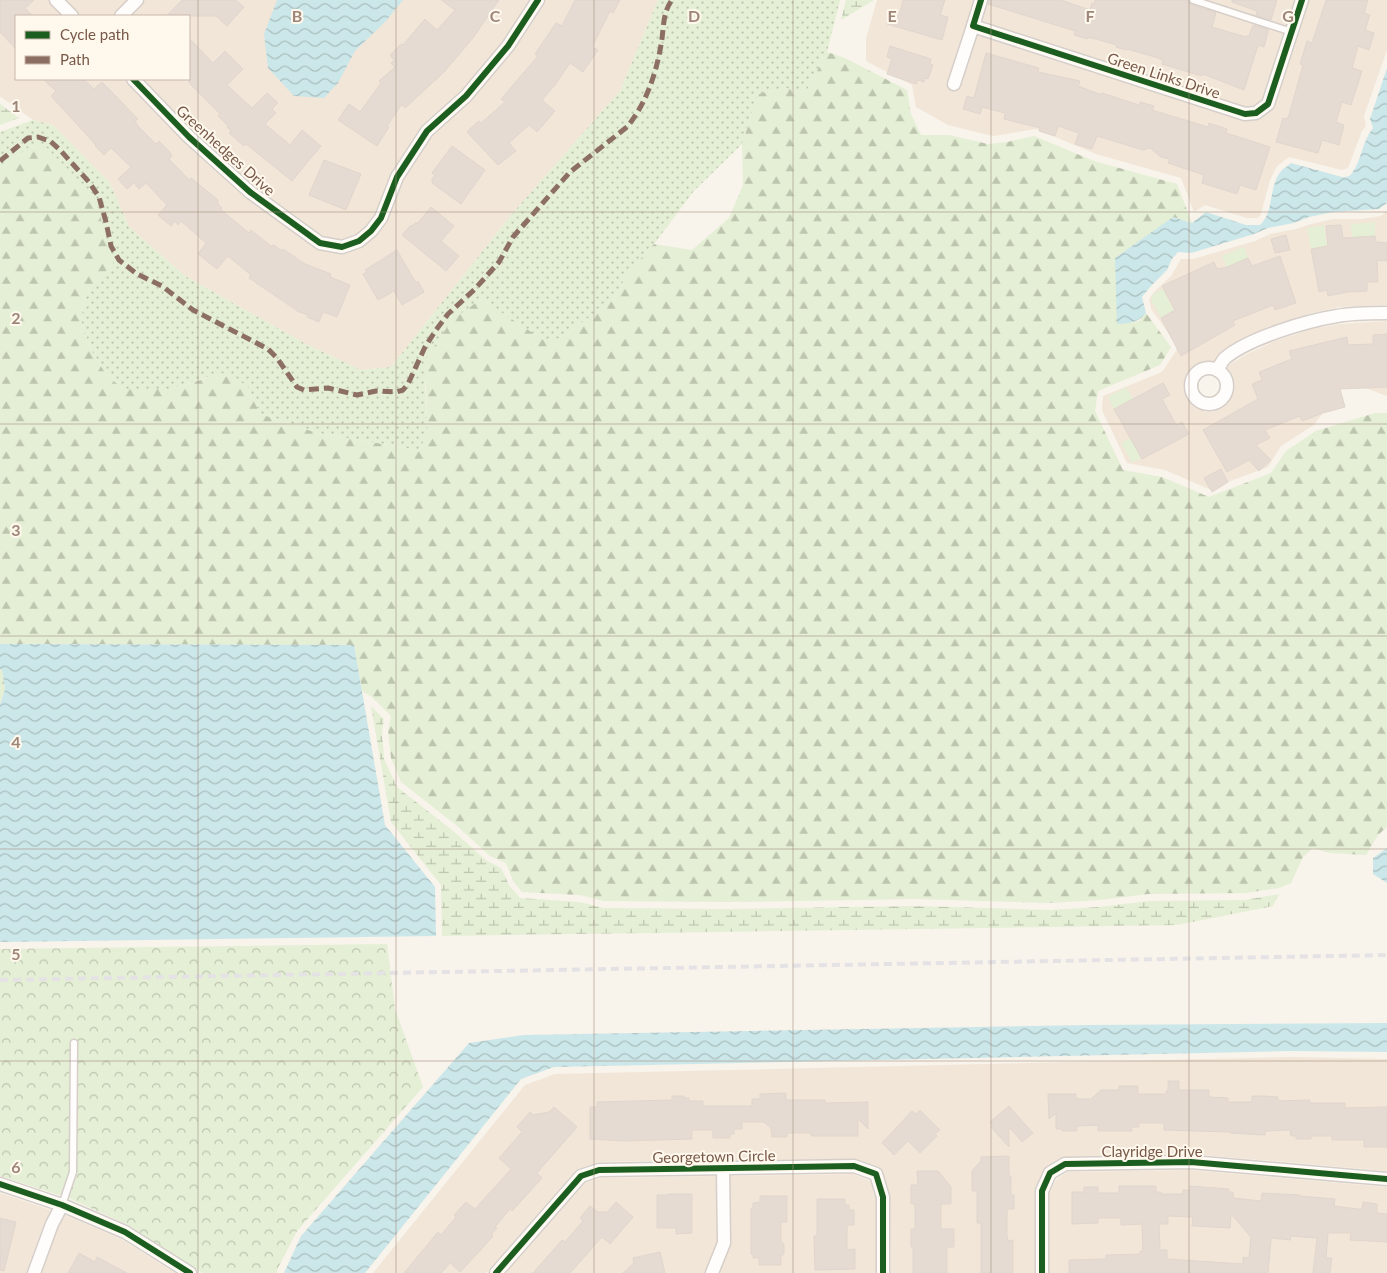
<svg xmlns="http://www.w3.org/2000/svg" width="1387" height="1273" viewBox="0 0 1387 1273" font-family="Lato,sans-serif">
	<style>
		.residential { fill: #f2e6d8; fill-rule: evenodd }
		.grass { fill: url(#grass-dots) }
		.forest { fill: url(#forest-firs) }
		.wetland { fill: url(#wetland-marsh) }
		.park { fill: url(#park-crowns) }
		.pitch { fill: #e4efd5 }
		.water { fill: url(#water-waves) }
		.building { fill: #e5dbd2; stroke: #e1d6cd; fill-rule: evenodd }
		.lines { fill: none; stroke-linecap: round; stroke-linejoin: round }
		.lane-casing { stroke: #d6cec8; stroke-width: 9 }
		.street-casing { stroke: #d6cec8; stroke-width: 15 }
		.lane { stroke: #fefdfc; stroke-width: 6 }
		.street { stroke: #fefdfc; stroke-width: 12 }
		.rail { stroke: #e5e2e5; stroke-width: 4; stroke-dasharray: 8 5; stroke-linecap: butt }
		.quiet { stroke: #8d6e63; stroke-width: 5; stroke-dasharray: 10 5; stroke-linecap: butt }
		.cycleway-casing { stroke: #fff8ed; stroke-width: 9 }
		.cycleway { stroke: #1b5e20; stroke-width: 6 }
		.grid { fill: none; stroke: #9e8779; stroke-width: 1; stroke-opacity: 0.55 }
		.labels { text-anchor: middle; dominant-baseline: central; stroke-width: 4; stroke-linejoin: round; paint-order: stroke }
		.street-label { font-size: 15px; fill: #785949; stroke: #fff8ed }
		.grid-label { font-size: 16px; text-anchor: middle; font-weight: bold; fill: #9e8779; stroke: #fff8ed; stroke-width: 4; stroke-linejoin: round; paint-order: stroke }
	</style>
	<defs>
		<pattern id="grass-dots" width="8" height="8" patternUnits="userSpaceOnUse" patternTransform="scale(1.25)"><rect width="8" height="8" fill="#e4efd5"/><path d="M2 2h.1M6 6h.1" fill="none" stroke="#bec5af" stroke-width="1.8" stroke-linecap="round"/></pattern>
		<pattern id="forest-firs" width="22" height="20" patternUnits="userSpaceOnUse" patternTransform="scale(1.25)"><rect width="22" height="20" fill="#e4efd5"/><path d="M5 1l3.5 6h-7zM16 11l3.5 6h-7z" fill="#bec5af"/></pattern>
		<pattern id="wetland-marsh" width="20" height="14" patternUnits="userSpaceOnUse" patternTransform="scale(1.25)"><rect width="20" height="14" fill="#e4efd5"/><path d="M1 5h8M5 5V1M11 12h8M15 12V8" fill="none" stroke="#bec5af"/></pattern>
		<pattern id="park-crowns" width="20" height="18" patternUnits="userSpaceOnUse" patternTransform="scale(1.25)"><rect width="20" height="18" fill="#e4efd5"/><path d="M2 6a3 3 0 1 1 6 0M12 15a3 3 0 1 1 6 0" fill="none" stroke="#bec5af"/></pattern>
		<pattern id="water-waves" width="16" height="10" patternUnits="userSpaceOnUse" patternTransform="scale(1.25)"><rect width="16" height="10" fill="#cce7e9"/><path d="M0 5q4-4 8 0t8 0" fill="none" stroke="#aabebf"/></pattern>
	</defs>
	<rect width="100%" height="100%" fill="#f8f3eb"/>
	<!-- residential -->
	<g class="residential">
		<path d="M0,0H658L620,91L512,214L391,367L361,370L306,344L185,276L129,227L110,183L53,125L33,120L1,97L0,96ZM16,16H189V79H16Z"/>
		<path d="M877,0H1387V50L1364,116L1366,126L1362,131L1348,168L1342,170L1289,157L1277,166L1270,180L1261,214L1258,218H1247L1205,205L1194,212L1181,178L1096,154L1036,129L994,136L984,134L948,125L916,107L912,85L866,61V39Z"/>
		<path d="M1387,211V305L1338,307L1308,314L1271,326L1242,339L1221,351L1214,361H1206L1195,365L1188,372L1184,386L1185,394L1193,406L1206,412L1215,411L1223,407L1229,401L1233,391V381L1227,369L1229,365L1247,354L1275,341L1312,329L1339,324L1387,321V396L1346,381L1314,425L1281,446L1268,467L1209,489L1165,470L1127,463L1102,410L1103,396L1162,372L1176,351L1177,347L1176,343L1151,309L1149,299L1155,291L1171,276L1181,259H1193L1255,241L1270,234L1296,229L1311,224L1333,219H1361L1381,216Z"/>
		<path d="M1290,1057L1387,1059V1171L1191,1154L1062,1157L1047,1166L1036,1187L1035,1273H891L890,1197L883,1172L878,1167L856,1159L599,1162L576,1170L486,1273H373L525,1085L555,1074Z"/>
		<path d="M1190,1170L1387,1187V1273H1049V1193L1056,1180L1067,1172Z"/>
		<path d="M853,1174L871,1181L876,1199V1273H720L731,1243L730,1176Z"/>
		<path d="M716,1176L717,1241L705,1273H506L585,1183L600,1178Z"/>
		<path d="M0,1193L51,1210L45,1221L26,1273H0Z"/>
		<path d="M65,1215L121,1239L175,1273H42L58,1228Z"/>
	</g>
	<!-- grass -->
	<path class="grass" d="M658,0H840L827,52L806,92L784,88L758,94L742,144L693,192L654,244L633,267L611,301L567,334L547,344L481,299L425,382L428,434L419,450L317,433L260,414L248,387L208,377L171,389H124L107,376L91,350L81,321L85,295L113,263L107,247L32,145L0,169V132L33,120L53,125L110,183L129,227L185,276L306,344L361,370L391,367L512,214L620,91Z"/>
	<!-- forest -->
	<g class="forest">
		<path d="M827,52L845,58L907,90L911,114L921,135H949L988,144L1007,142L1034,136L1094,161L1177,184L1192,223L1173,217L1131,323L1139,321L1146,313L1171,347L1160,365L1098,391L1095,411L1123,470L1162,477L1209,497L1271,473L1286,451L1316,431L1375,413H1387V827L1378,835L1366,855L1330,853L1313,848L1303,857L1291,883L1279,888L1245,893L1148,894L1099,900L1049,903L915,899L726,902L604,901L580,895L522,892L513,881L506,863L490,856L456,825L401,782L391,758L388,730L391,716L371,696L362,691L354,645L0,644V169L32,145L46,147L95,197L113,263L85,295L81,321L91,350L107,376L124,389H171L227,372L248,387L260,414L317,433L419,450L428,434L425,360L452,320L481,299L548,343L567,334L611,301L633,267L654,244L692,250L729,218L743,185L742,144L758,94L784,88L806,92Z"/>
		<path d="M0,669H2L5,689L0,705Z"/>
	</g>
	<!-- wetland -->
	<g class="wetland">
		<path d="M846,0H874L841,20Z"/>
		<path d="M0,104L19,118L0,125Z"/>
		<path d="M371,706L384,719L382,731L384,759L397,787L452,830L487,861L501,868L509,885L520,898L579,902L604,908L726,909L915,906L1050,910L1099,907L1149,901L1245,900L1279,894L1273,906L1177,925L442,936L441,885L391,822Z"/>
	</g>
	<!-- park -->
	<path class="park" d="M387,944L395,1009L423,1087L297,1231L278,1268L277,1273H202L128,1225L60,1194L59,1195L0,1176V949Z"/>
	<!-- pitch -->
	<g class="pitch">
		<path d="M1375,222V236L1352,237L1351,224Z"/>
		<path d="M1324,225L1327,246L1311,249L1307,228Z"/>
		<path d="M1244,247L1248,258L1227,267L1222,256Z"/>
		<path d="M1163,289L1174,311L1161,318L1151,300L1153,294Z"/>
		<path d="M1126,387L1133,399L1114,409L1108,397Z"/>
		<path d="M1131,438L1142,457L1132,463L1121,443Z"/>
	</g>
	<!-- water -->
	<g class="water">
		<path d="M277,0H403L386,21L355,51L338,83L324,98L294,96L268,68L264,34Z"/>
		<path d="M1387,68V203L1379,209L1333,212L1309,217L1294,223L1268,228L1254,234L1191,253L1178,252L1172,259L1167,270L1151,286L1142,297L1146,313C1137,323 1131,323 1117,324L1115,258L1173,217L1192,223L1206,212L1246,225H1260C1275,211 1268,185 1282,170C1284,168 1288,166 1291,163L1342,177C1346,177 1350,177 1352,173C1362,160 1362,141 1373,128L1370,119Z"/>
		<path d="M0,644L354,645L385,825L435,887L436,936L0,942V705L5,689L2,670L0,669Z"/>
		<path d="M1387,848V883L1373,874V858Z"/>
		<path d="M1387,1023V1052L1290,1051L554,1067L521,1079L365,1273H284L301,1236L469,1043L524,1035L1090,1025Z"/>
	</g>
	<!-- building -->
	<g class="building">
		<path d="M0,0H34L25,8L33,16H16V49L0,32Z"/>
		<path d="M182,0H236L244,7L227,26L216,16H166Z"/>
		<path d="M441,0H499L473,38L444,72L405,108L402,104L387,126L389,127L377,146L338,120L349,104L360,112L381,83L379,81L395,67L391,63L394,60L390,55L401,44L403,45L425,19L437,30L455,10Z"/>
		<path d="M575,0H620L613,13L610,11L592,47L598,50L583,72L570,63L555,85L542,100L555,111L537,132L529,125L509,143L516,151L498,165L467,132L476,123L479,121L481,123L505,102L501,99L538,56L535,54L556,23L562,26Z"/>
		<path d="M903,0H945L940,15L948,17L942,40L887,24L891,11L900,13Z"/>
		<path d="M989,0H1061L1090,10L1092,3L1094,4L1095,0H1188L1191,5L1216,13L1212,27L1246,37V36H1249L1253,25L1268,29V32L1264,47L1258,45L1244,90L1203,74L1202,76L1162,64L1163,60L1155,57L1127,49L1126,50L1116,47L1117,45L1088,37V39L1074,35L1075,31L988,4Z"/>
		<path d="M1232,0H1277L1271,20L1256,15L1257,11L1232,2Z"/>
		<path d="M1326,0H1368L1364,13L1370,15L1365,30L1374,33L1369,50L1358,46L1352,68L1362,71L1351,105L1342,102L1336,122L1344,125L1339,145L1322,140L1318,153L1276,142L1283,118L1287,119L1289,115L1303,65L1300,64L1307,41L1312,43Z"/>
		<path d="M189,38L213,63L225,51L243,69L227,85L252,108L267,93L278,103L272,109L276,113L265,124L290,145L302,130L321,146L292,181L246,144L244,146L229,133L231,131L227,127L228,126L218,116L220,114L189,83Z"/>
		<path d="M890,46L931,59L930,64L933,65L928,79L925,78L924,82L918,80L916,84L887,74L892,59L887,57Z"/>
		<path d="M986,53L1039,68L1038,72L1080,81L1078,86L1102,95V93L1139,105L1140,102L1154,106L1152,110L1208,127L1209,123L1227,129L1226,133L1270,147L1256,190L1240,185L1237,194L1202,183L1204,175L1168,163L1170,159L1161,157L1150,148L1143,150L1097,136L1092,149L1075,144L1079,133L1058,126L1055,136L1039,131L1040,128L1004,119L1005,113L982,107L980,114L963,109L967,96L974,98Z"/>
		<path d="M43,79H84L94,89L102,82L138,119L135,121L138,126L156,144L159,141L169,151L172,156L169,159L189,180L191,178L218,200V204L222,208L221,210L249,233L251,230L271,246L274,245L282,251L283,249L305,264L331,274L330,277L350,285L337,317L323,312L319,322L307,317L308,315L299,312L249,278L251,275L228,256L217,269L198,254L206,243L181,221L178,225L175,221L171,226L158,215L167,205L146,183L139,189L134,183L127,189L118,179L131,167L111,148L104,155L95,146L96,145L51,96L56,91Z"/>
		<path d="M452,146L485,170L461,204L432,183V179L435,175L432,173Z"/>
		<path d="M324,160L361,174L346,210L309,195Z"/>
		<path d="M431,207L454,226L441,241L459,256L446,271L402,235L411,225L412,226L416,222L417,224Z"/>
		<path d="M1341,225L1343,238L1375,236L1376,242L1387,243V261L1377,260L1378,282H1367V291L1347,292L1328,296L1327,290L1319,292L1311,249L1328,246L1326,226Z"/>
		<path d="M1286,235L1290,250L1275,253L1271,239Z"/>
		<path d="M397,250L416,283L418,281L424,292L402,305L394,291L378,300L363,274L367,272L365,270Z"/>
		<path d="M1280,256L1296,303L1275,310L1273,305L1233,321L1235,325L1181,356L1161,318L1175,310L1162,286L1214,262L1217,269L1227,267L1248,258L1252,266Z"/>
		<path d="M1387,334V387L1340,389L1345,407L1323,413L1302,421L1300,416L1265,430L1270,438L1256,445L1271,460L1259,471L1249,460L1227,472L1203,430L1258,399L1252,384L1262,380L1259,372L1292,359L1289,351L1347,337L1348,345L1373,344V335Z"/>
		<path d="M1163,383L1170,395L1162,399L1176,425L1182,422L1189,434L1142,459L1114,409Z"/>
		<path d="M1221,469L1228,482L1212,492L1204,478Z"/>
		<path d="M1168,1081H1179V1090H1209V1097L1228,1098V1102H1252V1096H1264L1278,1097V1101L1310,1100V1103H1345V1108L1387,1107V1147H1364V1140H1332V1136H1311V1139H1296V1136H1291L1290,1130L1265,1131V1135L1230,1133V1132L1164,1130V1123H1139V1127H1131L1132,1131H1098V1125L1077,1126V1131H1062V1129H1056V1113L1049,1119L1048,1094H1076V1099H1091L1101,1090H1119V1086H1138V1094H1166V1091H1168Z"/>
		<path d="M786,1093V1100H825V1103L868,1102V1129L858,1119V1136H811V1133H787V1137H772L771,1128L764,1122H742V1129H734V1134H730V1138H713V1130H692V1139L623,1141L590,1139V1107H597V1102L672,1100V1096H684V1098H689V1101H703V1106H752V1099H760V1094Z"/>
		<path d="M1009,1106L1033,1133L1022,1142L1009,1127V1147L991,1127L993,1126L990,1122Z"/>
		<path d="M554,1107L577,1127L537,1173L542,1178L512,1211L510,1209L495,1227L497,1228L491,1235L493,1236L477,1254L460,1272L450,1263L441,1273H404L438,1232L441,1235L456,1217L454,1215L466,1202L475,1209L511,1169L499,1158L522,1132L517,1127L530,1112L533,1115L549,1112Z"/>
		<path d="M920,1110L940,1130L935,1134L937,1136L920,1153L908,1141L894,1155L882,1143L912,1111L916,1114Z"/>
		<path d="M1009,1156V1176H1011V1195H1014V1209H1007V1236L1008,1241L1013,1240V1273H981V1223H977V1191H972V1171L981,1161V1157Z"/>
		<path d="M917,1171H938L951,1187V1204H941V1229H954V1247H947V1273H913V1247H911V1229H915V1204H911V1185H918Z"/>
		<path d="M1119,1186H1156V1192H1161V1194H1183V1190H1190V1186L1229,1189V1192H1233V1198L1261,1201L1262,1193L1300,1195V1196L1335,1199L1334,1206L1358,1209H1362L1363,1202L1377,1204V1213L1387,1214V1242L1350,1240L1351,1233H1328L1326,1258H1332L1330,1273H1313L1317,1238L1291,1236L1290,1240L1272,1238L1271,1240L1268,1273H1069V1260L1106,1259V1255L1140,1254V1251H1143L1142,1224L1121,1225V1218H1098V1223L1072,1224V1192H1084V1187H1098V1193H1119ZM1231,1214L1251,1237L1249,1258L1243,1257V1264L1167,1259V1250H1160L1159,1224H1168V1216L1193,1217L1192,1226L1230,1228Z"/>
		<path d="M668,1194H692V1233L676,1234V1228H657V1195H668Z"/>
		<path d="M760,1196H787V1222H781V1242L784,1244V1254L781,1256V1265H759V1258H753V1254H751V1208H753V1203L760,1202Z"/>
		<path d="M817,1199H845V1205H849V1210H854V1225H847V1250L855,1249V1269L815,1270L814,1236H817Z"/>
		<path d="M616,1202L633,1217L610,1244L602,1237L570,1273H533L562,1240L565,1242L583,1221L580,1218L590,1206L598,1212H607Z"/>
		<path d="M0,1218L16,1222L4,1271L0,1270Z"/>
		<path d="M660,1252L665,1273H623L634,1263L633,1258Z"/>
		<path d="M79,1253L95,1262L97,1257L127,1273H68Z"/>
	</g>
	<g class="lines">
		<defs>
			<g id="lane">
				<path d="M1193,0L1292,32"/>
				<path d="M62,1205L73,1172L74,1043"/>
			</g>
			<g id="street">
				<path d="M56,0L72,16"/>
				<path d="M981,0L973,26L1245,114L1256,113L1268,104L1302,0"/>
				<path d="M121,16L137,0"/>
				<path d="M133,79L189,137L250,192L320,243L342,247L359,241L371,231L381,218L397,177L427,131L466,96L508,46L538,0"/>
				<path d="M954,84L973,26"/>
				<circle cx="1209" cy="386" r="18"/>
				<path d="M1217,370C1220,366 1222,361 1225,358C1249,338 1306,321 1337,316C1353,313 1371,313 1387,313"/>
				<path d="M0,1184L62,1205L125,1232L190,1273"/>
				<path d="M34,1273L52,1224L62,1205"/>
				<path d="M496,1273L581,1176L599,1170L854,1166L876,1174L883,1197V1273"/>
				<path d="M712,1273L724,1243L723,1168"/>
				<path d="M1042,1273V1191L1050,1173L1065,1164L1191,1162L1387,1179"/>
			</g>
		</defs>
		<!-- lane casing -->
		<use href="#lane" class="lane-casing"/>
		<!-- street casing -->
		<use href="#street" class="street-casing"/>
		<!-- lane -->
		<use href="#lane" class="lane"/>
		<!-- street -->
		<use href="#street" class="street"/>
		<!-- rail -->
		<path class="rail" d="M0,980L1387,955"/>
		<!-- quiet -->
		<path class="quiet" d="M0,161L28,138L38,137L50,141L60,150L89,182L99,197L106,222L111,246L119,260L137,274L162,286L193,310L268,349L277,358L297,387L304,390L328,388L357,395L376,391L396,392L403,390L408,384L425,347L436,330L448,314L475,289L499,262L513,237L570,172L627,127C646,104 656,74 661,45C664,30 662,13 672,0"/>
		<defs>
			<g id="cycleway">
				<path d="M981,0L973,26L1245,114L1256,113L1268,104L1302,0"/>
				<path d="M133,79L189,137L250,192L320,243L342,247L359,241L371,231L381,218L397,177L427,131L466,96L508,46L538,0"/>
				<path d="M0,1184L62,1205L125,1232L190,1273"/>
				<path d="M496,1273L581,1176L599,1170L854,1166L876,1174L883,1197V1273"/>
				<path d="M1042,1273V1191L1050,1173L1065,1164L1191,1162L1387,1179"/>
			</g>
		</defs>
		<!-- cycleway casing -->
		<use href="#cycleway" class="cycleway-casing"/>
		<!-- cycleway -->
		<use href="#cycleway" class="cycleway"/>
	</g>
	<!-- grid -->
	<path class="grid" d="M198,0V1273M396,0V1273M594,0V1273M793,0V1273M991,0V1273M1189,0V1273M0,212H1387M0,424H1387M0,636H1387M0,849H1387M0,1061H1387"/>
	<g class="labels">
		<!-- street labels -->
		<g class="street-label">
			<text transform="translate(1164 75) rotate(18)">Green Links Drive</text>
			<text transform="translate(226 150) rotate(42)">Greenhedges Drive</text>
			<text x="1152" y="1151">Clayridge Drive</text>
			<text transform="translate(714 1156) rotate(-1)">Georgetown Circle</text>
		</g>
	</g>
	<g class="grid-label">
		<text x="297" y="22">B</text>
		<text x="495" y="22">C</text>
		<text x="694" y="22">D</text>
		<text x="892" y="22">E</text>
		<text x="1090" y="22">F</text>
		<text x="1288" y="22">G</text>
		<text x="16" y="112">1</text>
		<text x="16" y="324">2</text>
		<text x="16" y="536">3</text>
		<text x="16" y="748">4</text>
		<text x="16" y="960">5</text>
		<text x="16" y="1173">6</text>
	</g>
	<!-- legend -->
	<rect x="15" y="15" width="175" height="65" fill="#fff8ed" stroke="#c9b8ab"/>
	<rect x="25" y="31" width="25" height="8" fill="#1b5e20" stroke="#c9b8ab"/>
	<text x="60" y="40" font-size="15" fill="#785949">Cycle path</text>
	<rect x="25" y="56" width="25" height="8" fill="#8d6e63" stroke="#c9b8ab"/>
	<text x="60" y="65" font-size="15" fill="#785949">Path</text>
</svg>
